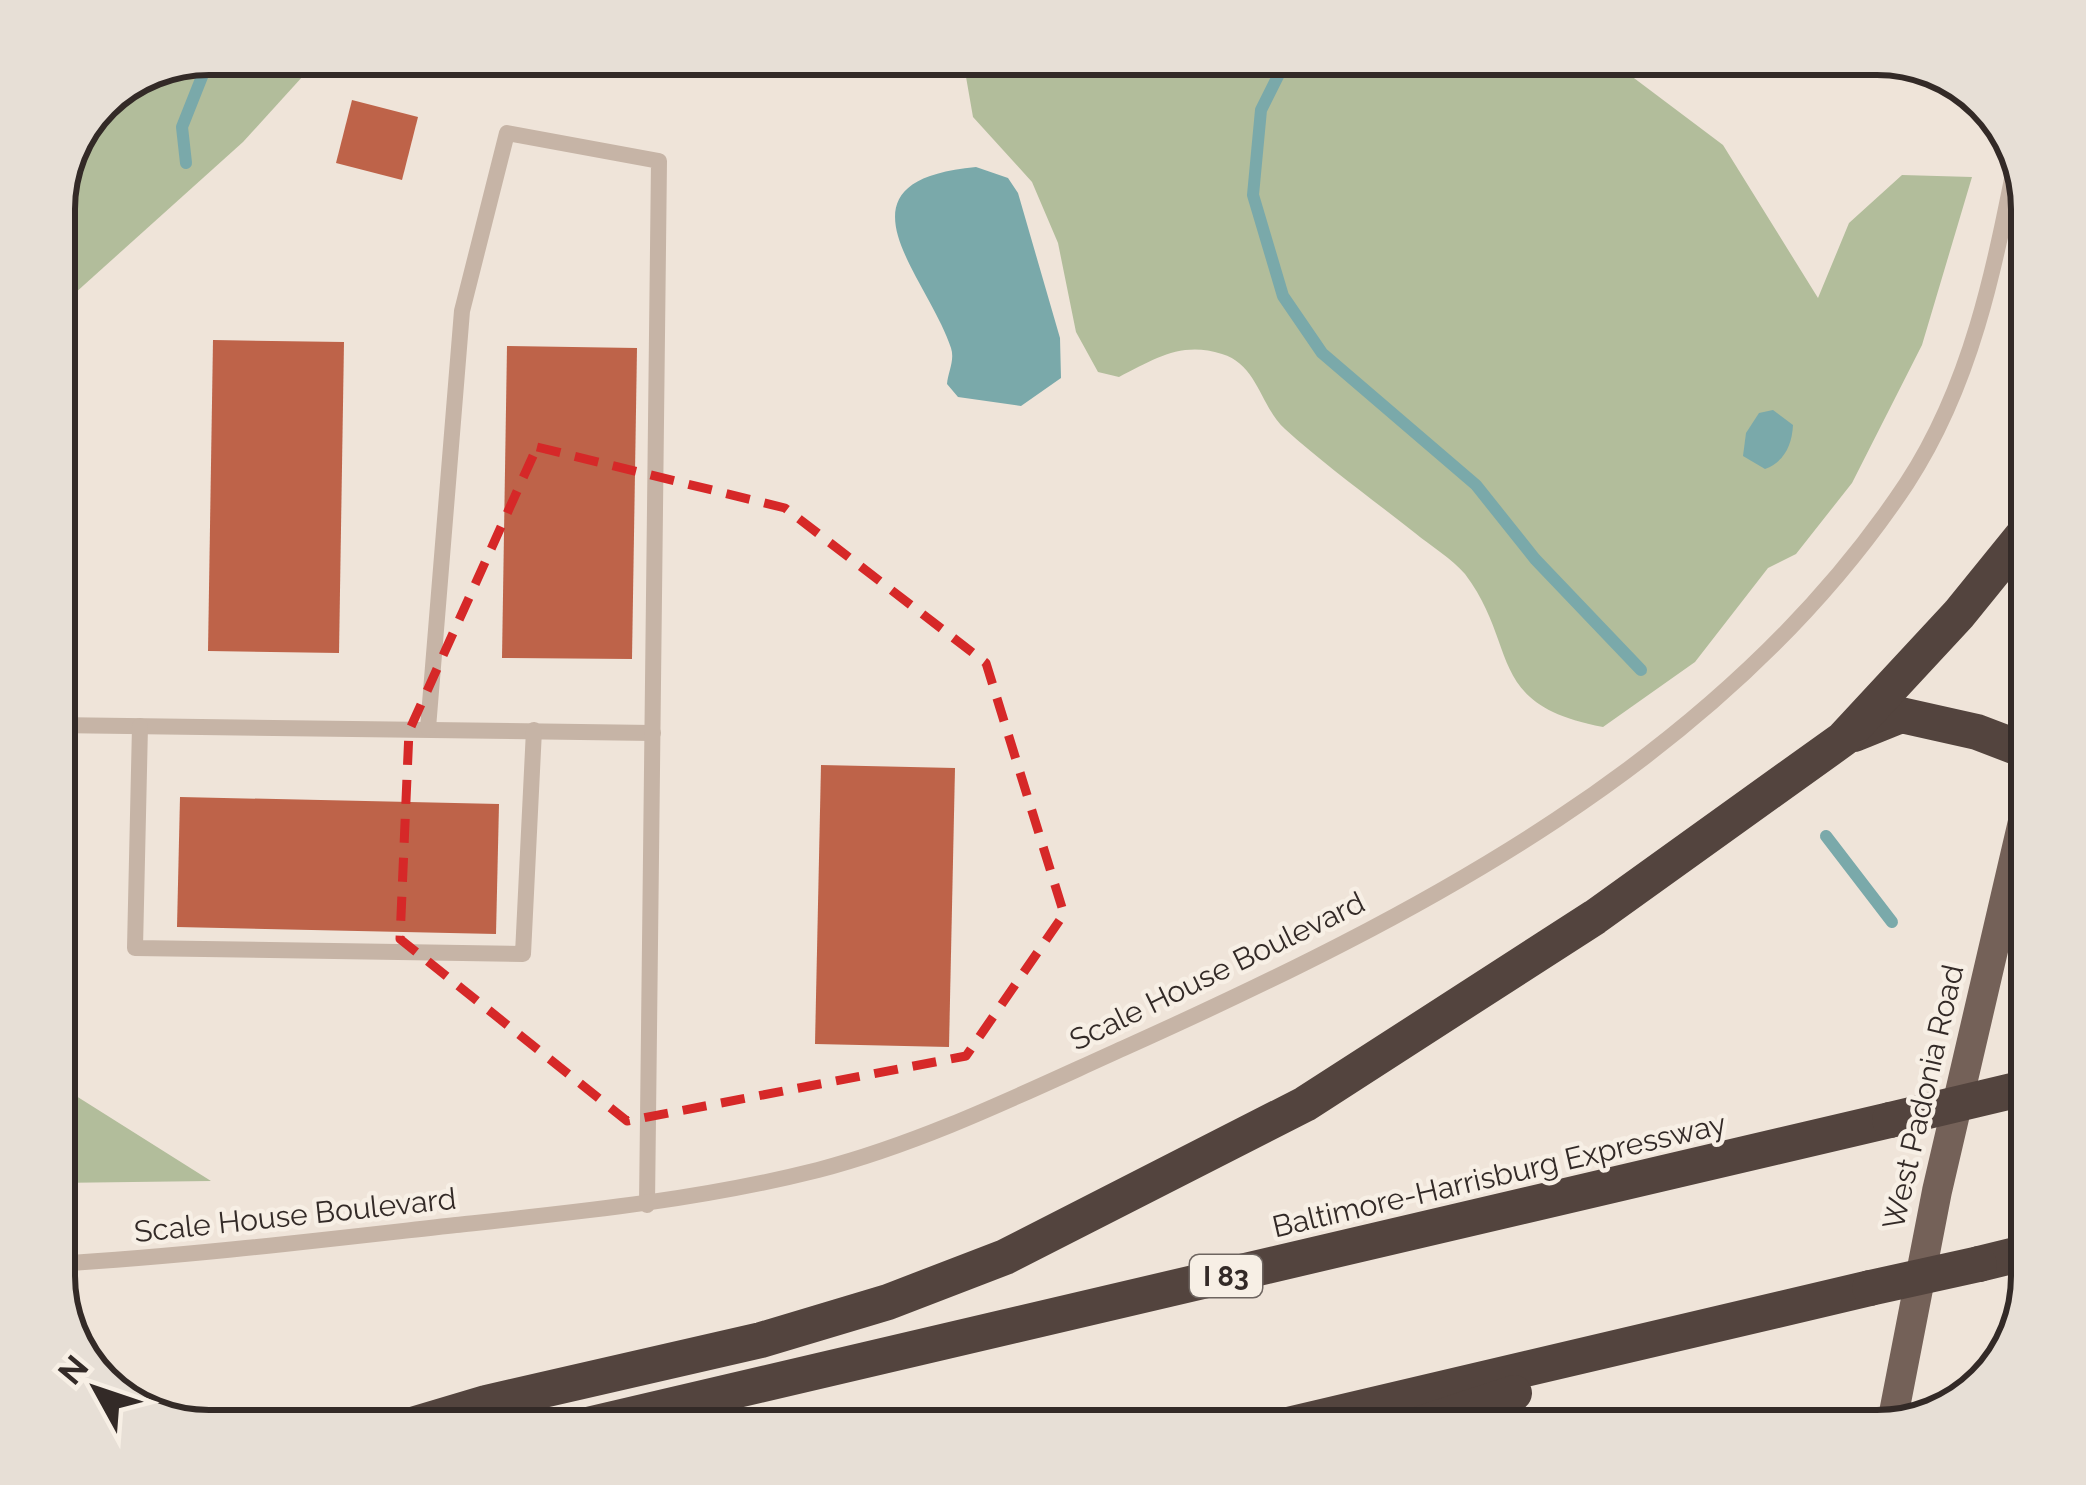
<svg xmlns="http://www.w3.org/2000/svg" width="2086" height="1485" viewBox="0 0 2086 1485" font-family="Raleway,sans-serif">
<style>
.green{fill:#b2bd9b}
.water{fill:#7aa9aa}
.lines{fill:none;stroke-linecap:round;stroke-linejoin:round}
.stream{stroke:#7aa9aa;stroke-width:12}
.building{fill:#be6349}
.lane{stroke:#c6b4a6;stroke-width:16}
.primary{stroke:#746158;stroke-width:30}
.highway{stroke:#53443e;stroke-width:36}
.highway-bridge{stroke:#53443e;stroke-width:36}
.marked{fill:none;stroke:#d62828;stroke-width:9;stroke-dasharray:24 15;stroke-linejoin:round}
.labels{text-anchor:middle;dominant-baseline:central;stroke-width:9;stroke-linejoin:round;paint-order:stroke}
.shield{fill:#f7efe5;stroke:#6e6560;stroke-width:3}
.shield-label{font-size:27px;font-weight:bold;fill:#332a27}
.street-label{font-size:30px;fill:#332a27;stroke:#f7efe5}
.rim{fill:none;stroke:#332a27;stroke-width:6}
</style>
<rect width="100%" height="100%" fill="#efe4d9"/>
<g class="green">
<path d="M209 54H323L243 142 54 312V198L106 93Z"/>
<path d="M962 54H1602L1723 145 1818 298 1849 223 1902 175 1972 177 1922 345 1852 483 1796 554 1768 568 1695 662 1603 727C1484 705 1520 647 1465 574 1452 559 1431 546 1415 533 1372 499 1326 466 1285 429 1260 406 1258 365 1222 354 1181 341 1155 359 1119 377L1098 372 1076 332 1058 243 1032 182 973 117Z"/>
<path d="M54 806 70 828 54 1016Z"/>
<path d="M54 1058 65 1089 211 1181 54 1183Z"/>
</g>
<g class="water">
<path d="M976 167 1008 178 1018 193 1060 338 1061 378 1021 406 958 397 947 384C948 372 955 360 951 348 927 275 825 181 976 167Z"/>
<path d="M1773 410 1793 425C1792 445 1784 462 1765 469L1743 456 1746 433 1759 413Z"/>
</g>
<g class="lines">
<g class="stream">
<path d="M1282 54 1283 66 1261 110 1253 195 1283 296 1322 353 1476 485 1535 559 1641 670"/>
<path d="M186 163 182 127 211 54"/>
<path d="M1826 836 1892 922"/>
</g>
</g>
<g class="building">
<path d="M352 100 418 117 402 180 336 163Z"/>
<path d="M213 340 344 342 339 653 208 651Z"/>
<path d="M507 346 637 348 632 659 502 658Z"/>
<path d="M821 765 955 768 949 1047 815 1044Z"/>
<path d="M180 797 499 804 496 934 177 927Z"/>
</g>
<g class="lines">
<g class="lane">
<path d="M1748 54 1764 66"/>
<path d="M54 725 653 733"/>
<path d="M140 726 135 948 523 954 534 730"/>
<path d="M428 728 462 311 507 133 659 161 647 1205"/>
<path d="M54 1264C189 1256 322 1240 456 1225 578 1212 699 1200 818 1170 925 1142 1024 1093 1124 1048 1417 916 1724 759 1907 483 1973 382 1995 265 2018 149"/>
</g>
<path class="primary" d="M1891 1428 1937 1191 2032 783"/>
<g class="highway">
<path d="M1854 734 1901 715 1977 732 2032 753"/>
<path d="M1979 1264 2032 1251"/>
<path d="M392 1431 486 1403 761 1340 888 1302 1005 1257 1305 1104 1595 917 1843 739 1959 614 2032 524"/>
<path d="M562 1431 1890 1120"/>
<path d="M1262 1431 1870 1288"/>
<path d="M1398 1431 1514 1393"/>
</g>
<g class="highway-bridge">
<path d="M1890 1120 2012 1091"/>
<path d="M1870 1288 1979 1264"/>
</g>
</g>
<path class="marked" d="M537 447 785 508 986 663 1064 914 966 1056 627 1121 400 939 409 731Z"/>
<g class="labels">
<rect class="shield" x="1190" y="1255" width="72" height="42" rx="9"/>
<g class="shield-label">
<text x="1226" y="1276">I 83</text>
</g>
<g class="street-label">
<text transform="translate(1217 971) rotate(-26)">Scale House Boulevard</text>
<text transform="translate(1923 1097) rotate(-77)">West Padonia Road</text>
<text transform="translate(1499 1175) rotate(-13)">Baltimore-Harrisburg Expressway</text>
<text transform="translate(295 1215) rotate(-6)">Scale House Boulevard</text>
</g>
</g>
<path d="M0 0H2086V1485H0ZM209 75H1877A134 134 0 0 1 2011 209V1276A134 134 0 0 1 1877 1410H209A134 134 0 0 1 75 1276V209A134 134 0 0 1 209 75Z" fill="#e7dfd6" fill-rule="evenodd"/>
<path class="rim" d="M209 75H1877A134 134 0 0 1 2011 209V1276A134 134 0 0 1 1877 1410H209A134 134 0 0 1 75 1276V209A134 134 0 0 1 209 75Z"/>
<g transform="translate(96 1389) rotate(310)" stroke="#f7efe5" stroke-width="9" paint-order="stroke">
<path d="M0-9L21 45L0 30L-21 45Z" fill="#332a27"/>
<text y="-18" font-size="33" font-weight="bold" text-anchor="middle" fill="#332a27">N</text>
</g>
</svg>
